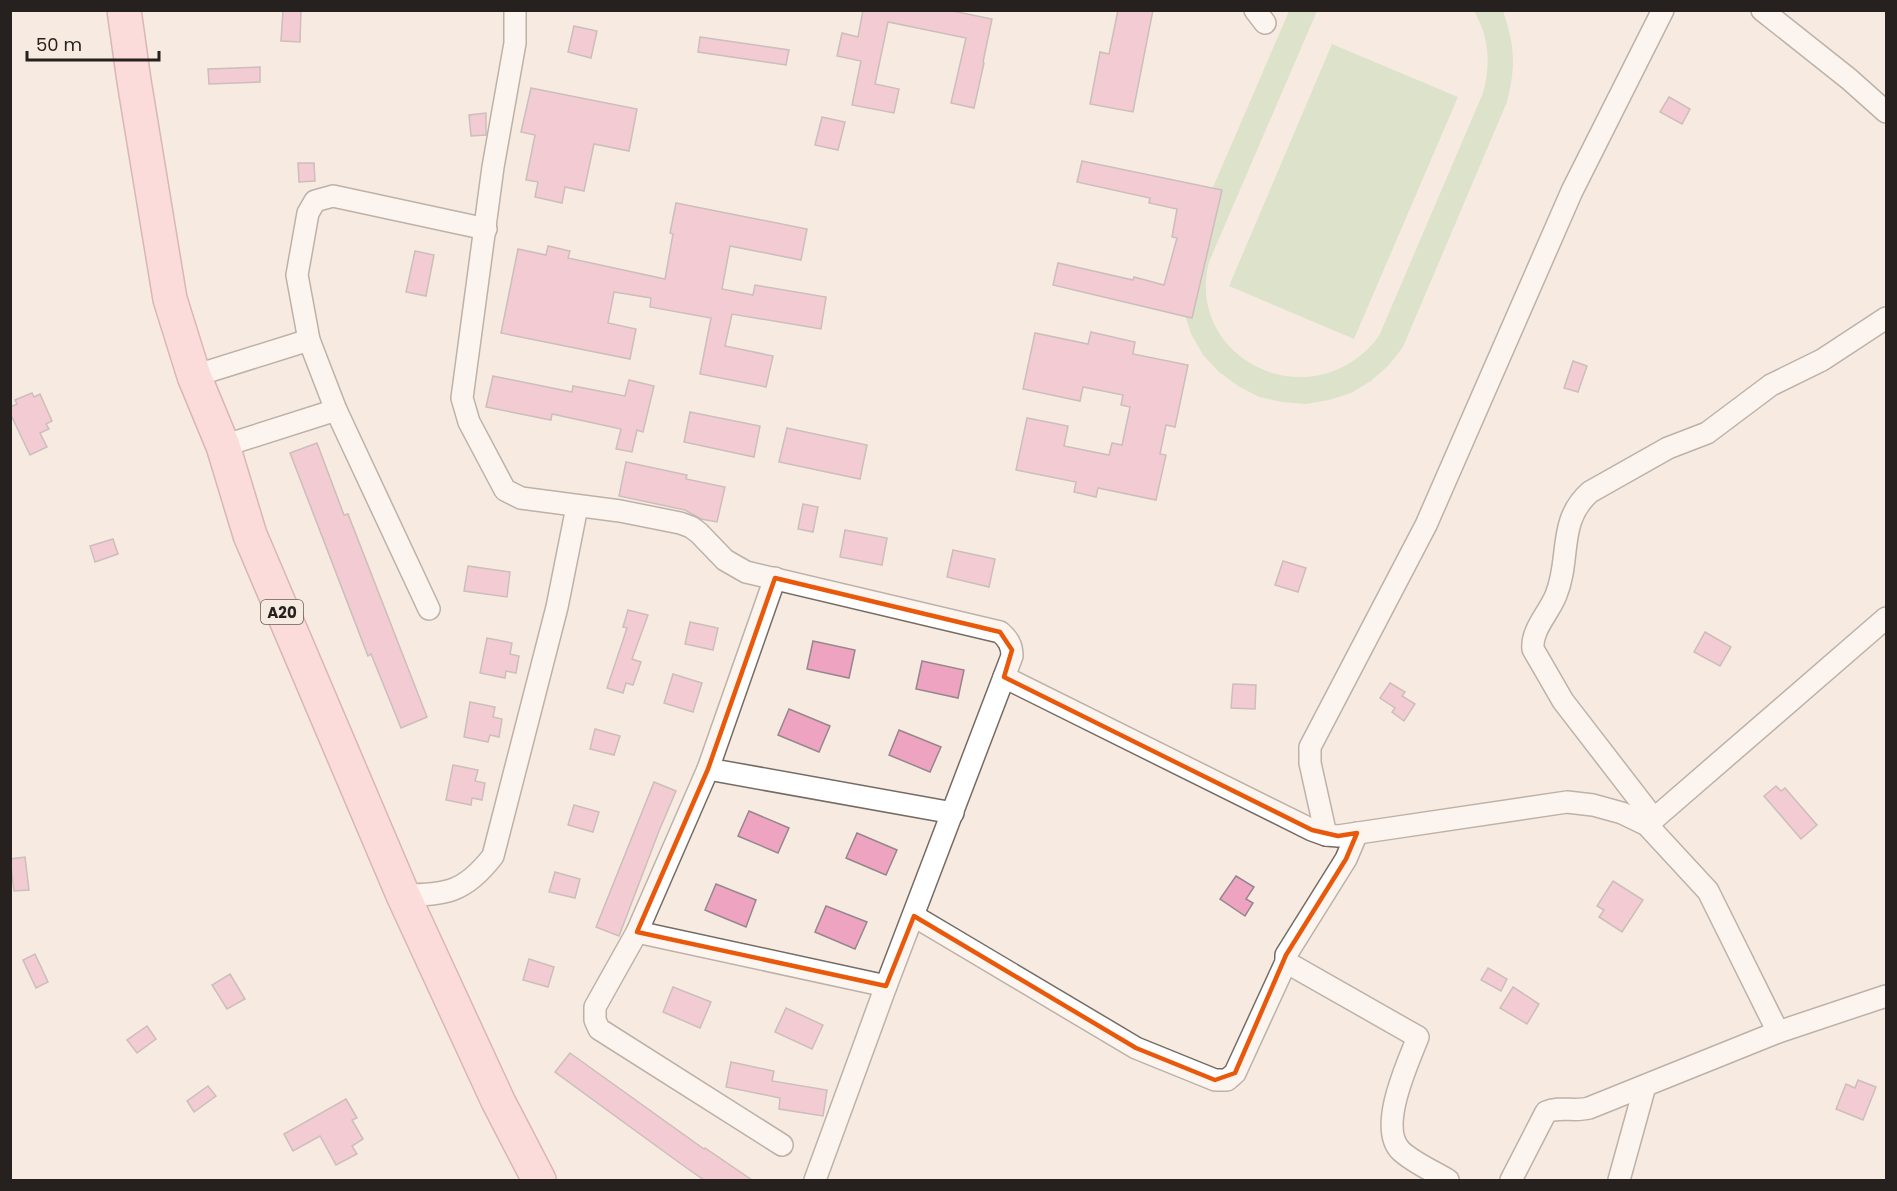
<svg xmlns="http://www.w3.org/2000/svg" width="1897" height="1191" viewBox="0 0 1897 1191" font-family="Poppins,sans-serif">
<style>
.green{fill:#bcd8af}
.building{fill:#eea4c1;stroke:#95878c;stroke-width:1.5}
.lines{fill:none;stroke-linecap:round;stroke-linejoin:round}
.minor-casing{stroke:#766b63;stroke-width:24}
.primary-casing{stroke:#b2777e;stroke-width:36}
.minor{stroke:#fff;stroke-width:21}
.primary{stroke:#fec9d1;stroke-width:33}
.marked{fill:none;stroke:#e8590c;stroke-width:4.5;stroke-linejoin:round}
.labels{text-anchor:middle;dominant-baseline:central;stroke-width:6;stroke-linejoin:round;paint-order:stroke}
.shield{fill:#f7ebe1;stroke:#655e58;stroke-width:1.5}
.shield-label{font-size:15px;font-weight:bold;fill:#26211e}
</style>
<rect width="100%" height="100%" fill="#f7ebe1"/>
<g class="green">
<path d="M1289 11H1317L1209 262C1184 361 1314 422 1379 336L1483 93C1491 63 1489 37 1474 11H1503C1515 45 1516 67 1507 102L1403 347 1389 365 1371 381 1351 393 1329 400 1306 404 1282 402 1259 397 1238 386 1219 372 1203 355 1191 334 1184 312 1185 252Z"/>
<path d="M1332 44 1458 97 1354 339 1229 286Z"/>
</g>
<g class="building">
<path d="M283 10H301L300 42 281 41Z"/>
<path d="M863 10H948L992 19 983 62 984 63 974 108 951 103 966 38 888 22 875 84 899 89 894 113 852 105 861 61 837 56 842 33 858 37Z"/>
<path d="M1118 10H1153L1133 112 1090 104 1100 52 1109 54Z"/>
<path d="M574 26 597 31 591 58 568 52Z"/>
<path d="M700 37 789 50 786 65 698 52Z"/>
<path d="M260 67V82L209 84 208 69Z"/>
<path d="M531 88 637 109 629 151 594 144 584 191 565 187 562 203 535 197 538 182 526 180 535 135 521 132Z"/>
<path d="M1669 97 1690 109 1682 124 1660 112Z"/>
<path d="M486 113V135L471 136 469 115Z"/>
<path d="M822 117 845 122 838 150 815 145Z"/>
<path d="M1082 161 1222 190 1192 318 1053 285 1058 263 1133 280 1134 277 1164 285 1177 238 1172 237 1177 209 1149 203 1150 198 1077 182Z"/>
<path d="M298 163H314L315 181 299 182Z"/>
<path d="M676 203 807 229 801 260 730 246 722 289 753 295 755 285 826 297 821 329 732 314 725 346 773 356 766 387 700 374 711 318 650 307 651 298 614 292 608 323 636 329 630 359 501 333 518 249 546 255 548 246 570 251 568 258 665 279 673 234 670 233Z"/>
<path d="M415 251 434 255 426 296 406 292Z"/>
<path d="M1091 332 1135 342 1133 354 1188 365 1175 427 1166 425 1160 454 1166 455 1156 500 1098 488 1096 497 1074 492 1076 482 1016 470 1027 418 1068 426 1064 446 1109 455 1112 443 1122 445 1130 407 1121 405 1123 395 1083 387 1080 401 1023 389 1035 333 1088 344Z"/>
<path d="M1573 361 1587 366 1578 392 1564 388Z"/>
<path d="M493 376 572 392 573 386 625 396 629 380 654 386 643 432 637 430 632 452 616 449 621 429 552 414 551 420 486 407Z"/>
<path d="M32 393 34 397 40 394 52 421 46 424 49 429 40 433 47 447 30 455 10 413V407L17 404 15 400Z"/>
<path d="M690 412 760 426 754 457 684 442Z"/>
<path d="M787 428 867 445 860 479 779 462Z"/>
<path d="M317 443 344 515 348 514 427 717 401 728 371 654 368 656 290 453Z"/>
<path d="M626 462 687 475 686 479 725 487 717 522 701 519 685 510 619 496Z"/>
<path d="M803 504 818 507 813 532 798 529Z"/>
<path d="M845 530 887 538 882 565 840 557Z"/>
<path d="M113 539 118 554 95 562 90 546Z"/>
<path d="M953 550 995 559 989 587 947 577Z"/>
<path d="M1283 561 1306 568 1298 592 1275 585Z"/>
<path d="M468 566 510 572 507 597 464 591Z"/>
<path d="M628 610 648 615 632 659 641 662 633 685 626 683 623 693 607 688 627 628 623 627Z"/>
<path d="M690 622 718 628 713 650 685 644Z"/>
<path d="M1705 632 1731 647 1720 666 1694 652Z"/>
<path d="M487 638 512 643 510 654 519 656 516 673 506 671 505 678 480 673Z"/>
<path d="M813 641 855 650 849 678 807 669Z"/>
<path d="M922 661 964 670 958 698 916 689Z"/>
<path d="M673 674 702 683 693 712 664 703Z"/>
<path d="M1390 683 1405 692 1402 696 1415 704 1404 721 1392 712 1395 708 1380 698Z"/>
<path d="M1233 684 1256 685 1255 709 1231 708Z"/>
<path d="M470 702 495 707 493 717 502 719 499 737 490 735 488 742 464 737Z"/>
<path d="M789 709 830 726 819 752 778 735Z"/>
<path d="M595 729 620 736 614 755 590 749Z"/>
<path d="M899 730 941 747 930 772 889 755Z"/>
<path d="M453 765 478 770 475 781 485 783 482 800 472 798 471 805 446 800Z"/>
<path d="M654 782 676 791 659 831 619 936 596 927Z"/>
<path d="M1776 786 1781 791 1785 788 1817 825 1801 839 1764 796Z"/>
<path d="M574 805 599 812 593 832 568 825Z"/>
<path d="M749 811 789 828 778 853 738 836Z"/>
<path d="M857 833 897 850 886 875 846 858Z"/>
<path d="M25 857 29 890 14 891 10 859Z"/>
<path d="M555 872 580 879 575 898 549 892Z"/>
<path d="M1236 876 1254 887 1246 899 1253 903 1245 916 1220 899Z"/>
<path d="M1613 881 1643 900 1622 932 1599 917 1604 910 1597 906Z"/>
<path d="M716 884 756 900 746 927 705 910Z"/>
<path d="M826 906 867 922 855 949 815 932Z"/>
<path d="M35 954 48 982 36 988 23 960Z"/>
<path d="M529 959 554 967 548 987 523 980Z"/>
<path d="M1488 968 1507 979 1501 991 1481 980Z"/>
<path d="M230 974 245 999 227 1009 212 985Z"/>
<path d="M673 987 711 1002 700 1028 663 1012Z"/>
<path d="M1513 987 1539 1004 1527 1024 1500 1008Z"/>
<path d="M786 1008 823 1025 812 1049 775 1032Z"/>
<path d="M147 1026 156 1039 137 1053 127 1040Z"/>
<path d="M570 1053 704 1149 705 1148 752 1180H704L681 1164 555 1072Z"/>
<path d="M731 1062 774 1071 772 1081 827 1090 823 1116 779 1109 780 1098 726 1087Z"/>
<path d="M1858 1080 1876 1087 1863 1120 1836 1109 1846 1084 1855 1088Z"/>
<path d="M208 1086 216 1096 194 1112 187 1101Z"/>
<path d="M346 1099 357 1118 352 1120 363 1139 352 1146 357 1154 336 1165 320 1136 293 1151 284 1134Z"/>
</g>
<g class="lines">
<defs>
<g id="minor">
<path d="M515 10V43L493 167 462 398 469 422 505 490 521 498 620 511 680 523 691 527 699 533 725 560 746 572 1000 632C1008 639 1012 645 1012 656L886 986 815 1180"/>
<path d="M1255 10 1265 23"/>
<path d="M1762 10 1849 79 1886 112"/>
<path d="M194 376 309 340"/>
<path d="M223 446 336 410"/>
<path d="M775 578 708 769 637 932 595 1007V1020L599 1029 782 1145"/>
<path d="M429 609 336 410 309 340 297 275 308 213 315 201 333 196 486 229"/>
<path d="M1004 677 1312 830 1326 835 1338 836 1567 802 1593 805 1622 813 1647 825 1708 891 1778 1032"/>
<path d="M708 769 953 813"/>
<path d="M1654 819 1563 701 1533 649C1531 630 1549 613 1556 595 1571 559 1557 521 1590 492L1668 448 1707 433 1771 385 1822 360 1886 318"/>
<path d="M1647 825 1886 618"/>
<path d="M1357 833 1346 859 1286 955V962L1418 1037C1408 1063 1377 1128 1401 1151 1414 1163 1433 1171 1448 1180"/>
<path d="M1326 835 1310 763V747L1426 525 1572 191 1663 10"/>
<path d="M403 895C447 895 465 892 493 856L557 607 577 507"/>
<path d="M914 916 1136 1048 1215 1080H1227L1235 1073 1286 962"/>
<path d="M637 932 886 986"/>
<path d="M1511 1180 1546 1112C1560 1106 1574 1112 1589 1108L1778 1032 1886 996"/>
<path d="M1619 1180 1645 1086"/>
</g>
<path id="primary" d="M124 10 134 81 170 299 194 376 223 446 250 535 403 895 498 1101 539 1180"/>
</defs>
<use href="#minor" class="minor-casing"/>
<use href="#primary" class="primary-casing"/>
<use href="#minor" class="minor"/>
<use href="#primary" class="primary"/>
</g>
<path d="M0 0H1897V1191H0ZM775 578 1000 632 1012 650 1004 677 1312 830 1338 836 1357 833 1346 859 1286 955 1235 1073 1215 1080 1136 1048 914 916 886 986 637 932 708 769Z" fill="#f7ebe1" fill-opacity=".55" fill-rule="evenodd"/>
<path class="marked" d="M775 578 1000 632 1012 650 1004 677 1312 830 1338 836 1357 833 1346 859 1286 955 1235 1073 1215 1080 1136 1048 914 916 886 986 637 932 708 769Z"/>
<g class="labels">
<rect class="shield" x="261" y="600" width="42" height="24" rx="4.5"/>
<g class="shield-label">
<text x="282" y="612">A20</text>
</g>
</g>
<rect width="1897" height="1191" fill="none" stroke="#26211e" stroke-width="24"/>
<path d="M27 51v9h132v-9" fill="none" stroke="#26211e" stroke-width="3"/>
<text x="36" y="51" font-size="18" fill="#26211e" stroke="#f7ebe1" stroke-width="4.5" paint-order="stroke">50 m</text>
</svg>
